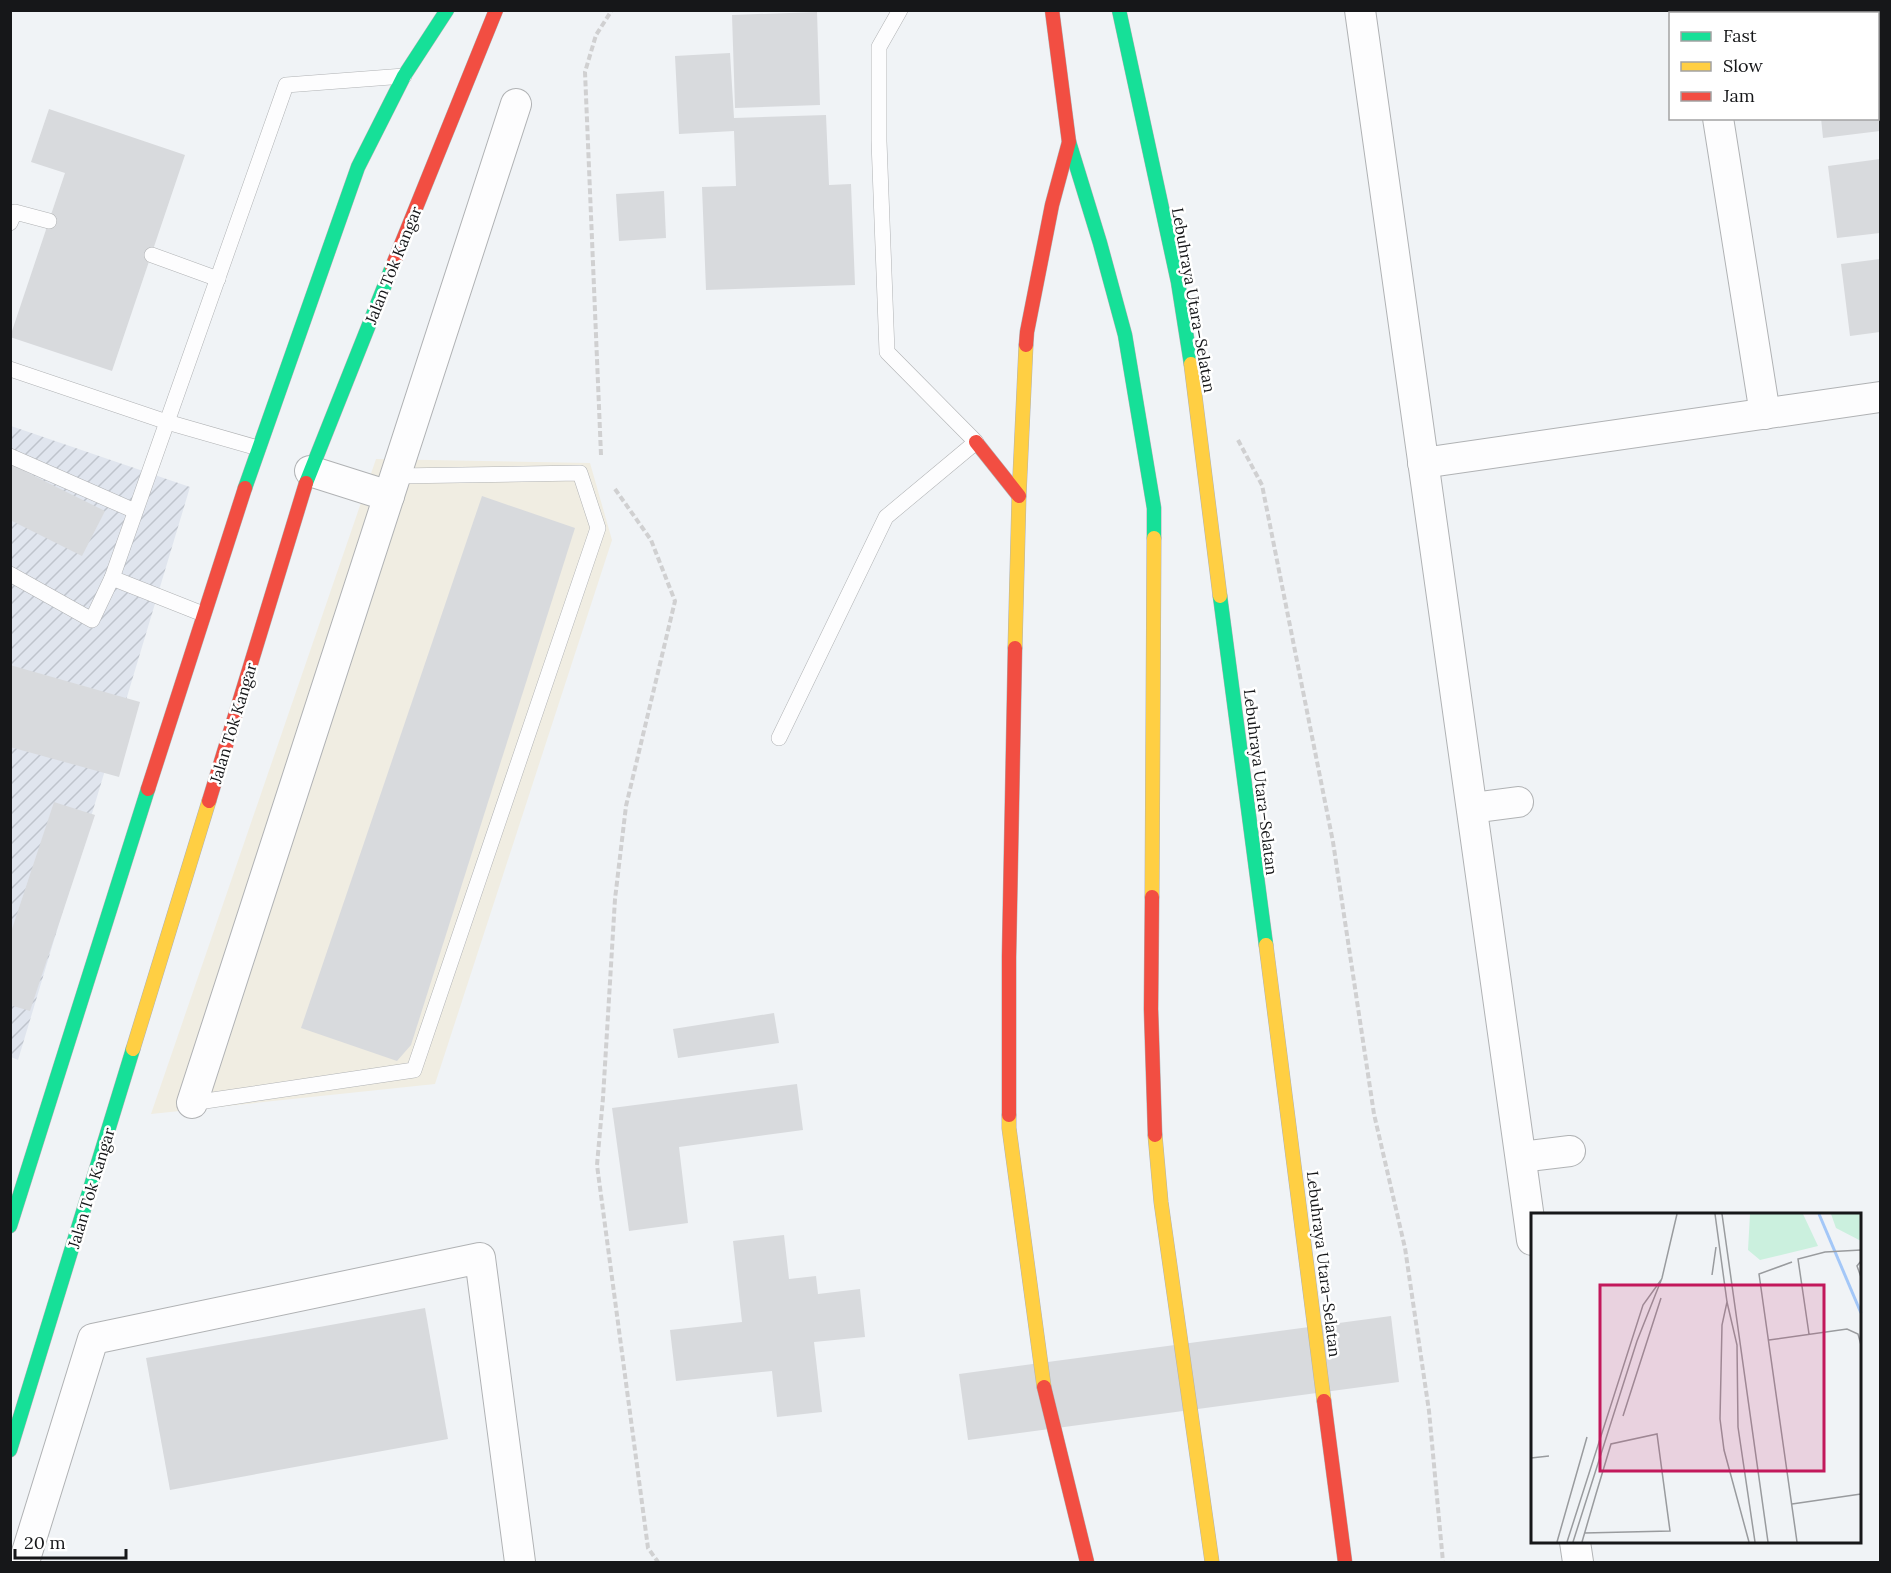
<svg xmlns="http://www.w3.org/2000/svg" width="1891" height="1573" viewBox="0 0 1891 1573" font-family="Lora,serif">
<style>
.commercial{fill:#f0ede2}
.industrial{fill:url(#industrial-furrows)}
.building{fill:#d8dadd}
.lines{fill:none;stroke-linecap:round;stroke-linejoin:round}
.lane-casing{stroke:#b0b2b4;stroke-width:16}
.street-casing{stroke:#b0b2b4;stroke-width:32}
.fast-casing{stroke:#b0b2b4;stroke-width:15}
.slow-casing{stroke:#b0b2b4;stroke-width:15}
.jam-casing{stroke:#b0b2b4;stroke-width:15}
.path{stroke:#d0d0d1;stroke-width:4;stroke-dasharray:6 3;stroke-linecap:butt}
.lane{stroke:#fdfdfe;stroke-width:15}
.street{stroke:#fdfdfe;stroke-width:30}
.fast{stroke:#16e098;stroke-width:14}
.slow{stroke:#ffcf43;stroke-width:14}
.jam{stroke:#f24e42;stroke-width:14}
.labels{text-anchor:middle;dominant-baseline:central;stroke-width:5;stroke-linejoin:round;paint-order:stroke}
.street-label{font-size:16px;fill:#161719;stroke:#fff}
.inset-river{fill:none;stroke:#a3c7f8;stroke-width:3}
.inset-road{fill:none;stroke:#999b9e;stroke-width:1.5}
.view{fill:#c2185b;fill-opacity:0.15;stroke:#c2185b;stroke-width:3}
.inset-edge{fill:none;stroke:#161719;stroke-width:3}
</style>
<defs>
<pattern id="industrial-furrows" width="10" height="10" patternUnits="userSpaceOnUse" patternTransform="scale(1.5)"><rect width="10" height="10" fill="#e0e5ee"/><path d="M-1 1l2-2M0 10L10 0M9 11l2-2" fill="none" stroke="#bfc4cc"/></pattern>
</defs>
<rect width="100%" height="100%" fill="#f0f3f6"/>
<path class="commercial" d="M376 459 590 463 612 540 435 1084 151 1114Z"/>
<path class="industrial" d="M11 426 190 487 18 1060 11 1057Z"/>
<g class="building">
<path d="M817 12 820 105 735 108 732 15Z"/>
<path d="M730 53 734 118 826 115 829 185 851 184 855 285 706 290 702 187 736 186 734 131 679 134 675 56Z"/>
<path d="M1878 58H1880V131L1823 138 1821 118H1878Z"/>
<path d="M49 109 185 155 112 371 10 337 65 173 31 162Z"/>
<path d="M1880 159V233L1837 238 1828 166Z"/>
<path d="M664 191 666 238 619 241 616 194Z"/>
<path d="M1880 259V332L1850 336 1841 264Z"/>
<path d="M10 464 105 511 82 556 10 520Z"/>
<path d="M482 496 575 528 411 1045 397 1061 301 1028Z"/>
<path d="M10 665 140 702 119 777 10 747Z"/>
<path d="M54 802 95 815 30 1011 10 1005V935Z"/>
<path d="M774 1013 779 1043 678 1058 673 1029Z"/>
<path d="M797 1084 803 1130 679 1147 688 1223 629 1231 612 1108Z"/>
<path d="M784 1235 789 1279 816 1276 818 1294 860 1289 865 1337 814 1342 822 1412 777 1417 772 1371 676 1381 670 1330 742 1322 733 1241Z"/>
<path d="M425 1308 448 1439 170 1490 146 1358Z"/>
<path d="M1391 1316 1399 1382 968 1440 959 1374Z"/>
</g>
<g class="lines">
<defs>
<g id="lane">
<path d="M10 223 15 212 49 221"/>
<path d="M152 255 218 279"/>
<path d="M10 369 167 422 112 578"/>
<path d="M258 448 167 422 286 85 404 76"/>
<path d="M10 456 135 511"/>
<path d="M10 574 92 620 112 578 203 614"/>
<path d="M779 738 886 517 976 442 887 352 879 141V47L900 10"/>
<path d="M192 1103 414 1070 598 528 580 473 396 476"/>
</g>
<g id="street">
<path d="M1360 10 1532 1240"/>
<path d="M1700 10 1701 14"/>
<path d="M1718 118 1765 414"/>
<path d="M1423 463 1880 397"/>
<path d="M310 471 389 496"/>
<path d="M1472 808 1518 802"/>
<path d="M192 1103 516 104"/>
<path d="M1521 1157 1570 1151"/>
<path d="M1575 1542 1578 1562"/>
<path d="M24 1562 93 1339 480 1258 520 1562"/>
</g>
<g id="fast">
<path d="M1119 10 1178 282 1191 364"/>
<path d="M1069 142 1100 243 1125 335 1154 508V538"/>
<path d="M306 483 392 267"/>
<path d="M245 488 358 167 404 76 447 10"/>
<path d="M1220 596 1266 945"/>
<path d="M10 1226 148 789"/>
<path d="M10 1450 133 1049"/>
</g>
<g id="slow">
<path d="M1191 364 1220 596"/>
<path d="M1015 648 1019 496 1026 345"/>
<path d="M1152 897 1154 538"/>
<path d="M1266 945 1324 1401"/>
<path d="M133 1049 209 801"/>
<path d="M1009 1115V1128L1044 1387"/>
<path d="M1155 1135 1161 1202 1212 1562"/>
</g>
<g id="jam">
<path d="M392 267 496 10"/>
<path d="M1026 345 1027 332 1052 205 1069 142 1052 10"/>
<path d="M976 442 1019 496"/>
<path d="M148 789 245 488"/>
<path d="M209 801 306 483"/>
<path d="M1152 897 1151 1009 1155 1135"/>
<path d="M1009 1115V957L1015 648"/>
<path d="M1044 1387 1087 1562"/>
<path d="M1324 1401 1345 1562"/>
</g>
</defs>
<use href="#lane" class="lane-casing"/>
<use href="#street" class="street-casing"/>
<use href="#fast" class="fast-casing"/>
<use href="#slow" class="slow-casing"/>
<use href="#jam" class="jam-casing"/>
<g class="path">
<path d="M1238 440 1262 485 1333 842 1374 1114 1405 1248 1429 1411 1443 1562"/>
<path d="M601 455 585 72 596 35 612 10"/>
<path d="M615 489 651 540 675 601 626 806 615 899 603 1098 597 1165 648 1548 658 1562"/>
</g>
<use href="#lane" class="lane"/>
<use href="#street" class="street"/>
<use href="#fast" class="fast"/>
<use href="#slow" class="slow"/>
<use href="#jam" class="jam"/>
</g>
<g class="labels">
<g class="street-label">
<text transform="translate(393 265) rotate(-68)">Jalan Tok Kangar</text>
<text transform="translate(1194 300) rotate(80)">Lebuhraya Utara–Selatan</text>
<text transform="translate(233 723) rotate(-73)">Jalan Tok Kangar</text>
<text transform="translate(1261 782) rotate(83)">Lebuhraya Utara–Selatan</text>
<text transform="translate(91 1188) rotate(-73)">Jalan Tok Kangar</text>
<text transform="translate(1324 1264) rotate(83)">Lebuhraya Utara–Selatan</text>
</g>
</g>
<g transform="translate(1531 1213)">
<rect width="330" height="330" fill="#f0f3f6"/>
<path d="M219 1H272L287 33 229 47 217 37ZM300 1H330V28L305 15Z" fill="#cbf0de"/>
<path class="inset-river" d="M288 1 330 100"/>
<path class="inset-road" d="M184 1 196 89 191 112 189 206 193 237 218 329M191 1 237 329M330 48 326 53 330 64M261 49 228 61 266 329M181 62 185 34M196 89 206 132 207 214 224 329M278 121 267 46 294 39 330 37M238 127 316 116 327 121 330 132M92 203 130 85M0 245 18 243M261 291 330 281M26 329 56 224M36 329 112 92 130 67M42 329 106 128 131 65 146 1M51 329 65 281 80 231 126 221 139 318 53 320"/>
<path class="view" d="M69 72H293V258H69Z"/>
<rect width="330" height="330" class="inset-edge"/>
</g>
<rect width="1891" height="1573" fill="none" stroke="#161719" stroke-width="24"/>
<rect x="1669" y="12" width="210" height="108" fill="#ffffff" stroke="#a2a2a3" stroke-width="1.5"/>
<rect x="1681" y="32" width="30" height="9" fill="#16e098" stroke="#a2a2a3" stroke-width="1.5"/>
<text x="1723" y="42" font-size="18" fill="#161719">Fast</text>
<rect x="1681" y="62" width="30" height="9" fill="#ffcf43" stroke="#a2a2a3" stroke-width="1.5"/>
<text x="1723" y="72" font-size="18" fill="#161719">Slow</text>
<rect x="1681" y="92" width="30" height="9" fill="#f24e42" stroke="#a2a2a3" stroke-width="1.5"/>
<text x="1723" y="102" font-size="18" fill="#161719">Jam</text>
<path d="M15 1549v9h111v-9" fill="none" stroke="#161719" stroke-width="3"/>
<text x="24" y="1549" font-size="18" fill="#161719" stroke="#ffffff" stroke-width="4.5" paint-order="stroke">20 m</text>
</svg>
